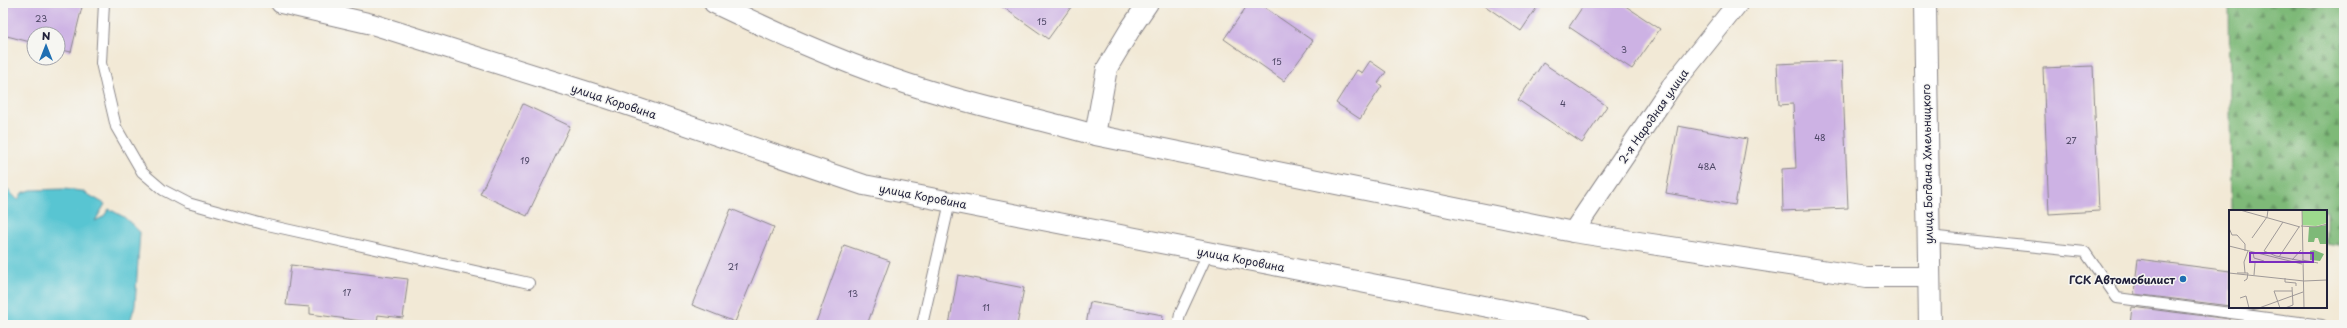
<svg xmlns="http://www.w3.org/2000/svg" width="2347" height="328" viewBox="0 0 2347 328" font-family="'Playpen Sans',sans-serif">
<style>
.forest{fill:url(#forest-firs);stroke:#506e5a}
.water{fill:#59c5d2;stroke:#3e7486}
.building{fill:#cdb2e4}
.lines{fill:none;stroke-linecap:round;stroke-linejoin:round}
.service-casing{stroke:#8a8688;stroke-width:12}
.minor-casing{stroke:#8a8688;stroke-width:22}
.tertiary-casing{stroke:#8a8688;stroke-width:24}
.service{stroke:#fff;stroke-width:10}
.minor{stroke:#fff;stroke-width:20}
.tertiary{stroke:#fff;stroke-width:22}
.poi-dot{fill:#1f6fb2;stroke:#f6f6f2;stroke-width:1.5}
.labels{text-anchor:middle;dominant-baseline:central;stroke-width:3;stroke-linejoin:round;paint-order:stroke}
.number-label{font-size:9px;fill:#4d4665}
.street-label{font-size:11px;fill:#22223b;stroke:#f6f6f2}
.poi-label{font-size:11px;font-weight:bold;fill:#22223b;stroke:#f6f6f2;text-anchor:end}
.inset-road{fill:none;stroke:#9f9998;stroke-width:1}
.view{fill:#7b2cbf;fill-opacity:0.15;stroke:#7b2cbf;stroke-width:2}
.inset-edge{fill:none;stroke:#22223b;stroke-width:2}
</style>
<defs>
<pattern id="forest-firs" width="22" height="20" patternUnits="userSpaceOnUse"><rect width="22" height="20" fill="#7eb978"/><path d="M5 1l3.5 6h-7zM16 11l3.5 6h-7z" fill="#679664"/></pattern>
</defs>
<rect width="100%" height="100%" fill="#f6f6f2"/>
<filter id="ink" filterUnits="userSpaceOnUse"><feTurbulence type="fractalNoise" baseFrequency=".025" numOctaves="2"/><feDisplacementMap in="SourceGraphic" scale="8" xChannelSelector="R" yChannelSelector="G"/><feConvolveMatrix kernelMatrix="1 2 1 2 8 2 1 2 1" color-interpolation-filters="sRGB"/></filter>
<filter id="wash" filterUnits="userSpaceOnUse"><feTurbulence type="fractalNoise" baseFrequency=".012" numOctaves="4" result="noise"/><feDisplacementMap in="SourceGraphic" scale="16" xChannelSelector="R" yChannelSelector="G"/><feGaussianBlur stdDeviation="0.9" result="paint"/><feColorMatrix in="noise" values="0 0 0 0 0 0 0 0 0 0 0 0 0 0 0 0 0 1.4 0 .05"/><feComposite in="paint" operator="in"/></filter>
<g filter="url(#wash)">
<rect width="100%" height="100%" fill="#f2e9d6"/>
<path class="forest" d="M2229 3H2344V247L2326 244V211H2231Z"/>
<path class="water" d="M3 189 9 191 18 200 22 193 31 190 64 189 82 191 105 204 95 221 103 217 109 209 124 217 140 232 135 305 129 325H3Z"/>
<g id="blocks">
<g class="building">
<path d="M3 3H83L71 52 58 49V34H34V43L3 35Z"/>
<path d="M997 3H1074L1048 39Z"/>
<path d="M1249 3H1258L1313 41 1284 81 1224 39Z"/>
<path d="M1481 3H1540L1521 31Z"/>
<path d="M1585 3H1621L1660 29 1632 69 1569 27Z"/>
<path d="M1370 61 1386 72 1378 83 1382 86 1360 119 1336 103 1357 70 1362 73Z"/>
<path d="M1842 61 1848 208 1783 211 1782 169 1796 168 1793 104 1779 105 1777 64Z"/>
<path d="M1543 63 1607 106 1582 143 1518 100Z"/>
<path d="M2093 66 2099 211 2049 214 2043 68Z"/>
<path d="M523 104 570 126 527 216 480 194Z"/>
<path d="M1678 126 1747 139 1735 205 1666 193Z"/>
<path d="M731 209 774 227 735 322 692 305Z"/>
<path d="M844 245 890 261 867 325H815Z"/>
<path d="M2138 259 2230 271V306L2134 294Z"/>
<path d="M291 265 408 279 403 318 378 315 377 323 310 314V307L286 305Z"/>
<path d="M958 275 1024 288 1017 325H949Z"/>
<path d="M1090 302 1163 315 1162 325H1086Z"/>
<path d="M2132 307 2230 319V325H2130Z"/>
</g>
</g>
</g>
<g filter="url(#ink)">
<use href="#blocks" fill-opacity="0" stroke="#8a8688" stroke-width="1"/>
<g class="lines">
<defs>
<g id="service">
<path d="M104 3 101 63 116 127 142 172 163 190 188 203 263 224 529 283"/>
<path d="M1928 236 2085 252 2117 298 2322 325"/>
<path d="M922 325 950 202"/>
<path d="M1178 325 1180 314 1208 253"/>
</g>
<g id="minor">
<path d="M281 3 372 24 610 99 864 185 1581 325"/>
<path d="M714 3C773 31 833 59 896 80 961 103 1029 116 1095 135L1573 232 1867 277H1930"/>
<path d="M1095 135 1107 68 1131 28 1148 3"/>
<path d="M1573 232 1671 87 1738 3"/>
</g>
<path id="tertiary" d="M1925 3 1930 325"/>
</defs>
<use href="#service" class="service-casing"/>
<use href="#minor" class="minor-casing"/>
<use href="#tertiary" class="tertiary-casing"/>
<use href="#service" class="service"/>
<use href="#minor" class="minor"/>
<use href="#tertiary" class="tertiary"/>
</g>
</g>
<circle class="poi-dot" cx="2183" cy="279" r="4"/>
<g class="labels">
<g class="number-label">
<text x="41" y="18">23</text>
<text x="1042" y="21">15</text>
<text x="1624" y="49">3</text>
<text x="1277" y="61">15</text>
<text x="1563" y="103">4</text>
<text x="1820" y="137">48</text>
<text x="2071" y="140">27</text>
<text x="525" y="160">19</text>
<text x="1707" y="166">48А</text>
<text x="733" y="266">21</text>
<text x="347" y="292">17</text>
<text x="853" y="293">13</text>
<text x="986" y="307">11</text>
</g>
<g class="street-label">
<text transform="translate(614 101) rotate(18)">улица Коровина</text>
<text transform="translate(1653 116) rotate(-55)">2-я Народная улица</text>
<text transform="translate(1927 164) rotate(-91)">улица Богдана Хмельницкого</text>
<text transform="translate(923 196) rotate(11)">улица Коровина</text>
<text transform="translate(1241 259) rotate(11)">улица Коровина</text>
</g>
<g class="poi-label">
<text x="2175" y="279">ГСК Автомобилист</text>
</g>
</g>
<g transform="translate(2229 210)">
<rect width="98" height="98" fill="#f2e9d6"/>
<path d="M98 15V34H91L89 28H86L85 32H79L80 17ZM85 40 95 44 91 51 81 50V41Z" fill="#7eb978"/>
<path d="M73 0H98V13L87 16 73 15Z" fill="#9dd98d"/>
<path class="inset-road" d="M11 0 71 17M73 0 75 98M54 12 35 41 47 46 73 51M72 16 87 17 98 14M0 18 3 25H8L16 34V41M23 28 38 7 39 0M0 36 73 54M24 42 25 48 35 51M50 47 70 17M63 50 72 40M73 50 89 53M0 63 75 71 98 70M8 63H19L18 69 15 71M16 63 15 52 19 41M25 65 26 53M56 68V72L67 73V76M11 88 17 86 20 98M30 98 74 82M51 98 45 81H63M56 98 64 95 63 77"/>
<path class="view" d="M21 43H84V52H21Z"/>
<rect width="98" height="98" class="inset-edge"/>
</g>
<rect width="2347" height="328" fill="none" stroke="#f6f6f2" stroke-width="16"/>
<g transform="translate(46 46)"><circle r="19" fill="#f6f6f2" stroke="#a1a1a9"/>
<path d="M0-3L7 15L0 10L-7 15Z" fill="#1f6fb2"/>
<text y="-6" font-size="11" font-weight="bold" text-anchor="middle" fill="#22223b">N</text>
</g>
</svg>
